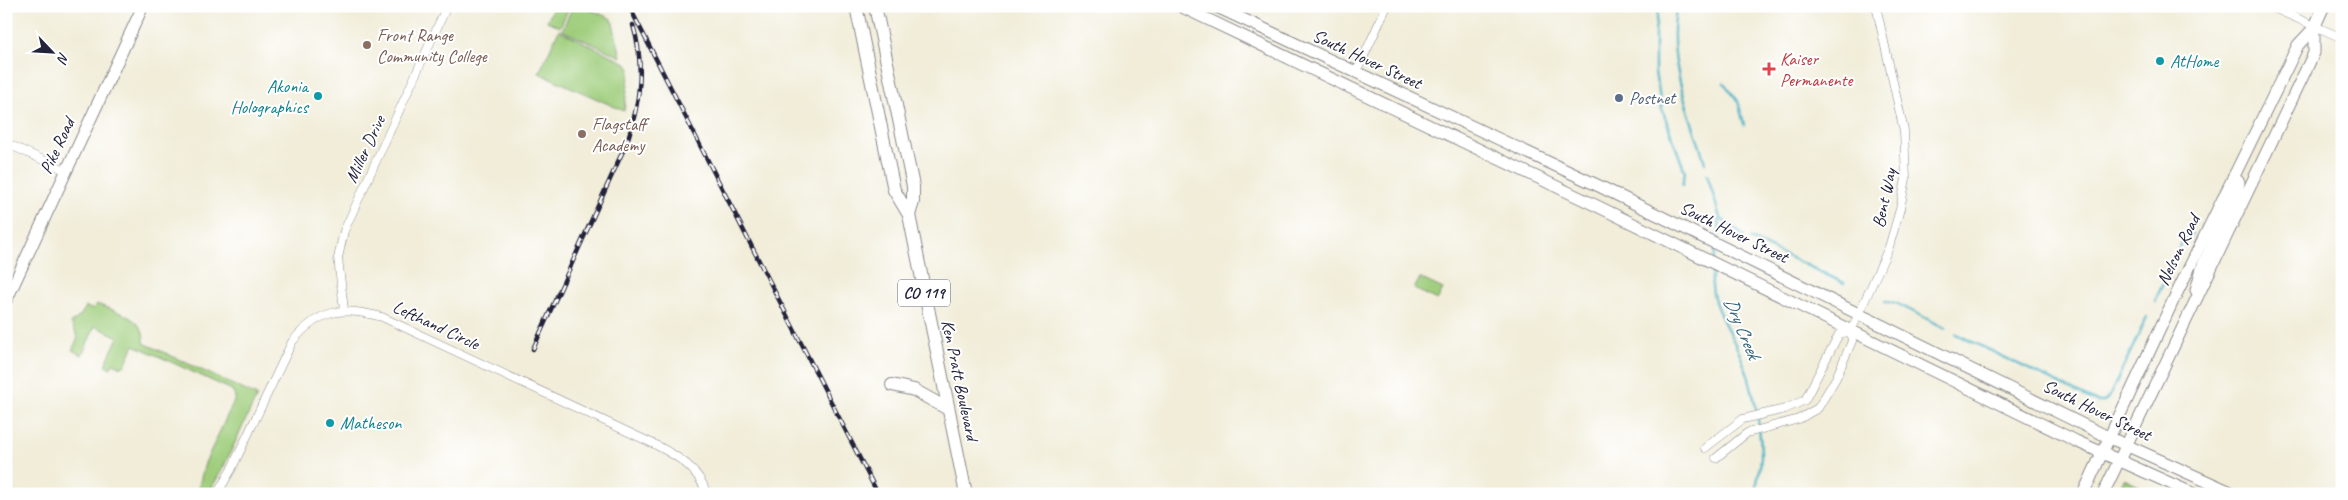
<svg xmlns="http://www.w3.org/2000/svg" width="2348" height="500" viewBox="0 0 2348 500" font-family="Caveat,sans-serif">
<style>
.green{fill:#9fcd7b;stroke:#60785b}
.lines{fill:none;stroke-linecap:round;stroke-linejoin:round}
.stream{stroke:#44b0c3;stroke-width:2.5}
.minor-casing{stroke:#8a888a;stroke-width:9}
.secondary-casing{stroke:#8a888a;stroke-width:13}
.trunk-casing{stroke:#8a888a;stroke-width:14}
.minor{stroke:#fff;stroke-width:8}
.secondary{stroke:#fff;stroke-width:11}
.trunk{stroke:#fff;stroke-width:12}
.rail-casing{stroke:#22223b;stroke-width:4.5}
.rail{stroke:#fff;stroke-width:2.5;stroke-dasharray:8;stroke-linecap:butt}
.education-dot{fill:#8d6e63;stroke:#fff;stroke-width:2}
.culture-dot{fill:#0f9aa8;stroke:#fff;stroke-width:2}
.health-dot{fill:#e0444e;stroke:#fff;stroke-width:2}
.service-dot{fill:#5c6f8a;stroke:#fff;stroke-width:2}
.labels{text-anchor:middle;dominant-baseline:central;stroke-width:4;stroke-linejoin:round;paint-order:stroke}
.shield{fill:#fff;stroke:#646476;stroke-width:1}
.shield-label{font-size:16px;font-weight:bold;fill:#22223b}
.education-label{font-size:18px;fill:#785e54;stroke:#fff;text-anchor:start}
.street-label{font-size:18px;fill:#22223b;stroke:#fff}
.health-label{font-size:18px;fill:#be3a42;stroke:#fff;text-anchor:start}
.culture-label{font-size:18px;fill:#0d838f;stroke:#fff;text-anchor:start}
.service-label{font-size:18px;fill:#4e5e75;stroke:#fff;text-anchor:start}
.water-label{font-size:19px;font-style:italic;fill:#316278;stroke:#fff}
</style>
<rect width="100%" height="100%" fill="#fff"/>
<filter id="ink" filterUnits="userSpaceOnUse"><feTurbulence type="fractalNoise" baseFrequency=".02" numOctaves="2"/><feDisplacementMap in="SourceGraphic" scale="10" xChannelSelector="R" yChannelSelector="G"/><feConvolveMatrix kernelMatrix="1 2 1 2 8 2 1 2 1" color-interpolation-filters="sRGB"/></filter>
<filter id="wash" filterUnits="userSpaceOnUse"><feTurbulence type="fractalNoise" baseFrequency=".0096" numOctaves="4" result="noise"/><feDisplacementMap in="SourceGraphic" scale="20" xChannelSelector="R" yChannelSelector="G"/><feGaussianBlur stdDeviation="1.12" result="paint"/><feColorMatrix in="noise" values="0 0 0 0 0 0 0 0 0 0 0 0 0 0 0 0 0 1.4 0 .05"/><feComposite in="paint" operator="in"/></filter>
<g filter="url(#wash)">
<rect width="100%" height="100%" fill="#f1edd9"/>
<g class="green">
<path d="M554 6H570L560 27 547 21Z"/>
<path d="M573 6H582L612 19 621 57 562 30Z"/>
<path d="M559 30 626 63 630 69 624 111 539 73Z"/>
<path d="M1420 278 1443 289 1438 300 1414 289Z"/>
<path d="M97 304C116 312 146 317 144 343L257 396 223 468 208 494 197 493 205 463 234 401 235 397 232 390 134 345 125 365 122 367 113 363 111 368 105 365 118 337 95 326 82 355 72 350 78 338 71 323 80 316 86 307 92 309Z"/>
<path d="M2124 479 2156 494H2117Z"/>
</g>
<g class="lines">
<g class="stream">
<path d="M1659 6 1655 31V73L1662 109 1685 172 1682 185"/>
<path d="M1677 6C1665 59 1690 113 1705 163"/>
<path d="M1724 83 1738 101 1744 125"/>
<path d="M1707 174 1720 218 1718 240"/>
<path d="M1720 218 1744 236"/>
<path d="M1751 239 1844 283"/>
<path d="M1714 260 1716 248"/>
<path d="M1713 268C1706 302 1729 327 1741 357 1753 385 1760 421 1761 452 1762 465 1757 480 1755 494"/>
<path d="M2155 301 2184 238 2192 234"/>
<path d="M1885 302 1896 303 1945 328"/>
<path d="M1956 334 2097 402H2104L2110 395 2147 317"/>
</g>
</g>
</g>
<g filter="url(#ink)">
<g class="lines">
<defs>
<g id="minor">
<path d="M2269 6 2342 38"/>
<path d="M1356 73 1387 6"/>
<path d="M6 143 65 170"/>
<path d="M344 310 338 258 344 231 447 6"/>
<path d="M1705 448 1743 419 1785 409 1805 400 1839 334 1851 331"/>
<path d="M1716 458 1747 433 1799 419 1818 408 1836 378 1852 341 1851 331 1889 247 1900 209 1906 179 1904 131 1876 6"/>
<path d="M217 494 231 470 292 342C319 309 342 306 382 317L656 445C679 457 698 468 707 494"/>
</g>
<g id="secondary">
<path d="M1180 6 1599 207 2076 441 2194 494"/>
<path d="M1215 6 1599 186 2108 437 2235 494"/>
<path d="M2196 290 2203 265 2238 188 2239 182 2233 177"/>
<path d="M6 301 143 6"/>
<path d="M2083 494 2172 303 2298 45 2314 28 2324 6"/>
<path d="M2103 494 2314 53V28"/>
</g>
<g id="trunk">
<path d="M856 6 894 190 909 215 966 494"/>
<path d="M875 6 913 186V202L909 215"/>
<path d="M892 385 914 390 948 409"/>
</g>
</defs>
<use href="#minor" class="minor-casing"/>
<use href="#secondary" class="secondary-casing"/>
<use href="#trunk" class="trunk-casing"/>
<use href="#minor" class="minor"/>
<use href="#secondary" class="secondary"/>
<use href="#trunk" class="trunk"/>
<defs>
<g id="rail">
<path d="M629 6 878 494"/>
<path d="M533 349 627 142C640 103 645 65 633 25"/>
</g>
</defs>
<use href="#rail" class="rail-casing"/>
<use href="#rail" class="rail"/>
</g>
</g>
<g class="education-dot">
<circle cx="367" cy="45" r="5"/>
<circle cx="582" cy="134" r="5"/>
</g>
<g class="culture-dot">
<circle cx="2160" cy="61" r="5"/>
<circle cx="318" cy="96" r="5"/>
<circle cx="330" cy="423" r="5"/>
</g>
<path class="health-dot" d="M1766.5 61.5h5v5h5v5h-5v5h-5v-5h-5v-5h5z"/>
<circle class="service-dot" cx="1619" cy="98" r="5"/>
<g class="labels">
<rect class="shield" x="898" y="279.5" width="52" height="27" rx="4"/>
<g class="shield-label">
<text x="924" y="293">CO 119</text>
</g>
<g class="education-label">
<text x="377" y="35">Front Range<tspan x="377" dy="21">Community College</tspan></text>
<text x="592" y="124">Flagstaff<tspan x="592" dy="21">Academy</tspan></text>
</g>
<g class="street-label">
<text transform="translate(1367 59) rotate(25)">South Hover Street</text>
<text transform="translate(57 146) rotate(-65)">Pike Road</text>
<text transform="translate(365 149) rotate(-65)">Miller Drive</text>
<text transform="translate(1884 198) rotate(-78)">Bent Way</text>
<text transform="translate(1734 232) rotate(26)">South Hover Street</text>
<text transform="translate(2178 250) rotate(-64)">Nelson Road</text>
<text transform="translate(436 325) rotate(25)">Lefthand Circle</text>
<text transform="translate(960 380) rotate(78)">Ken Pratt Boulevard</text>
<text transform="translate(2097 410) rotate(26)">South Hover Street</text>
</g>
<g class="health-label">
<text x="1780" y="59">Kaiser<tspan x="1780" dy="21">Permanente</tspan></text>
</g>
<g class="culture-label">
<text x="2170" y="61">AtHome</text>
<text x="308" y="86" text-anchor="end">Akonia<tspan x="308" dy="21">Holographics</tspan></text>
<text x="340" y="423">Matheson</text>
</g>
<g class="service-label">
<text x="1629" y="98">Postnet</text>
</g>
<g class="water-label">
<text transform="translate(1742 328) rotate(67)">Dry Creek</text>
</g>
</g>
<rect width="2348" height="500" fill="none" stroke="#fff" stroke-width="25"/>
<g transform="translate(52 52) rotate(115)" stroke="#ffffff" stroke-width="4" paint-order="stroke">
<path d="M0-4L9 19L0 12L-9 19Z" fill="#22223b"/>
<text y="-8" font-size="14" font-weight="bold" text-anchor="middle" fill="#22223b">N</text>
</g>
</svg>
